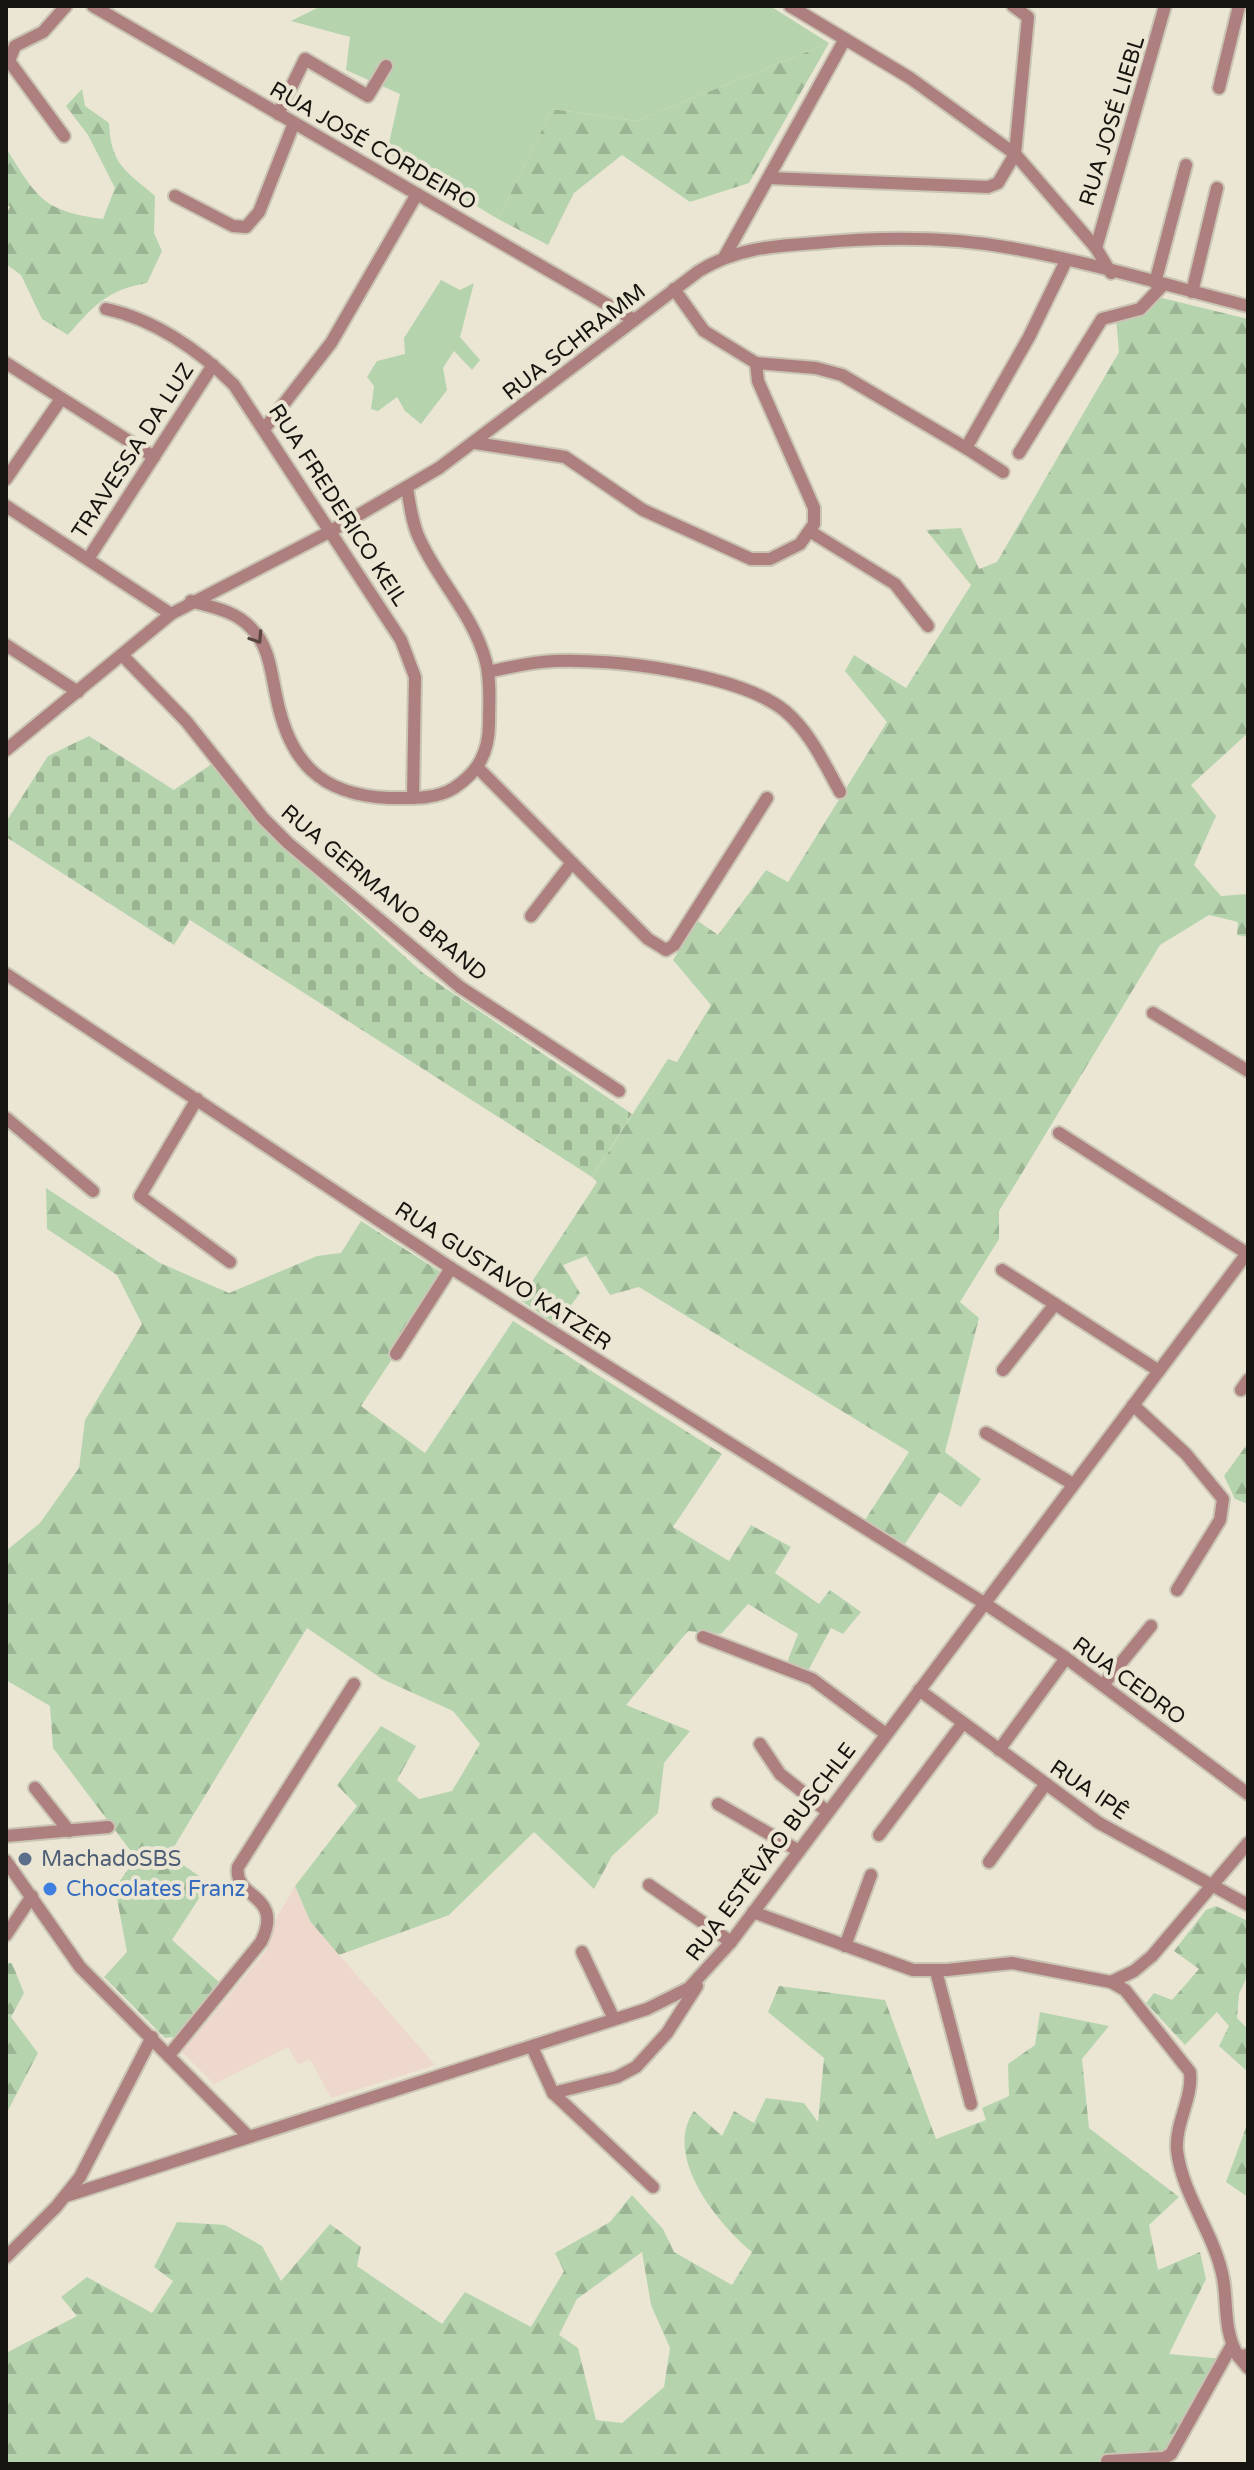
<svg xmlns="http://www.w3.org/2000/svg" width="1254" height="2470" viewBox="0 0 1254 2470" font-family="'Varela Round',sans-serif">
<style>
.education{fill:#eed7cc}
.grass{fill:#b5d4ae}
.forest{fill:url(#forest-firs);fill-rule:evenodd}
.cemetery{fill:url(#cemetery-stones)}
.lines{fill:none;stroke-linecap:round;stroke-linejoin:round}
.minor-casing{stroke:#c9c4b4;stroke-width:16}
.minor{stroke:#ad807f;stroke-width:12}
.oneway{stroke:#5a4541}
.service-dot{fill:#5c6f8a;stroke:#ebe6d4;stroke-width:3}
.shop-dot{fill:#3f7fe0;stroke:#ebe6d4;stroke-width:3}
.labels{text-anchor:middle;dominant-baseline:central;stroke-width:8;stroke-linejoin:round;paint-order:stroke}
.street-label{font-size:22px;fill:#16140e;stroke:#ebe6d4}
.service-label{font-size:22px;fill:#4e5e75;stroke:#ebe6d4;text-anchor:start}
.shop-label{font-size:22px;fill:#366cbe;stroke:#ebe6d4;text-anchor:start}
</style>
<defs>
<pattern id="forest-firs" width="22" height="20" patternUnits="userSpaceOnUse" patternTransform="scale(2)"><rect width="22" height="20" fill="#b5d4ae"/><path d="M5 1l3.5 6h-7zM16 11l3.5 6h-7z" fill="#9bb594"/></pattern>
<pattern id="cemetery-stones" width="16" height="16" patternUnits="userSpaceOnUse" patternTransform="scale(2)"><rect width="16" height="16" fill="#b5d4ae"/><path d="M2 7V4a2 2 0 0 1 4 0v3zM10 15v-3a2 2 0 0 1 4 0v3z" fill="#9bb594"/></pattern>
</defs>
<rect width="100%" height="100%" fill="#ebe6d4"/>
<path class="education" d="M295 1886 310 1921 435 2065 331 2098 310 2059 298 2065 288 2047 214 2084 182 2052 266 1951 277 1917Z"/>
<g class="grass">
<path d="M321 6H770L829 43 636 121 552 109 498 219 387 152 400 94 346 70 350 37 291 21Z"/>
<path d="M441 280 460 290 474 283 460 337 480 360 472 370 454 351 443 368 447 390 421 424 405 411 397 397 378 411 371 409 374 386 367 377 377 361 405 354 404 338Z"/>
</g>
<g class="forest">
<path d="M829 43 749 183 690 202 622 155 574 193 548 245 498 219 552 109 636 121Z"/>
<path d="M82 89 85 106 109 123C111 165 125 170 155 196L154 233 162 251 147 283C108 290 94 305 68 335L42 319 21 275 6 264V215L10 207 6 203V148C37 198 43 211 103 219L115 188 88 135 66 106Z"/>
<path d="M1158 297 1248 319V733L1191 785 1216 816 1194 865 1221 896 1248 894V937L1237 935 1238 922 1209 915 1160 945 999 1211V1239L960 1302 979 1318 945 1452 981 1479 961 1507 939 1492 905 1544 865 1520 909 1452 639 1287 610 1295 586 1256 563 1265 580 1293 557 1325 520 1300 597 1182 592 1177 668 1059 677 1062 711 1005 673 960 698 921 718 935 766 870 788 882 887 722 845 671 854 655 906 688 971 585 926 530 961 528 979 569 997 562 1119 352 1116 318Z"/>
<path d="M46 1188 160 1263 229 1293 317 1256 341 1253 361 1221 447 1276 361 1406 425 1453 513 1321 722 1454 673 1527 729 1561 751 1525 791 1547 775 1573 819 1604 830 1590 861 1612 843 1634 831 1628 809 1669 792 1668 788 1660 798 1634 748 1604 721 1634 688 1631 626 1705 690 1731 664 1763 658 1813 612 1856 594 1889 534 1832 449 1915 339 1955 310 1921 295 1886 357 1806 337 1785 381 1726 416 1746 397 1780 419 1799 452 1791 480 1744 453 1711 382 1679 307 1628 169 1855 209 1883 172 1940 219 1982 174 2037 165 2038 104 1977 127 1952 115 1888 136 1858 53 1748 50 1706 6 1680V1551L40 1523 79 1468 85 1420 142 1324 117 1275 47 1229Z"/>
<path d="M1248 1443V1504L1235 1499 1224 1476Z"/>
<path d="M1216 1906 1248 1921V1975L1239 1994 1237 2018 1248 2029V2072L1219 2046 1229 2026 1217 2012 1185 2045 1146 2003 1154 1993 1172 2000 1199 1969 1174 1951 1206 1910Z"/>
<path d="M6 1963H12L24 1993 11 2017 38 2053 6 2114Z"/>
<path d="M779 1986 885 2000 936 2139 986 2120 982 2108 1009 2096 1008 2064 1035 2045 1040 2012 1109 2026 1082 2059 1089 2128 1179 2197 1149 2225 1158 2270 1200 2252 1206 2279 1169 2354 1224 2359 1164 2458 1097 2464H6V2353L77 2316 61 2297 87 2277 152 2313 173 2281 154 2267 177 2222 225 2225 262 2246 281 2281 330 2224 361 2247 357 2266 442 2324 465 2292 531 2327 564 2271 555 2253 610 2222 632 2195 663 2229 674 2252 732 2285 752 2252C718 2224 662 2156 694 2111L722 2136 734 2111 754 2123 766 2098 804 2103 818 2122 824 2058 768 2012ZM642 2252 651 2305 670 2348 664 2387 622 2423 596 2420 578 2348 559 2335 577 2299Z"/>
<path d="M1248 2122V2197L1226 2182Z"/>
</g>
<path class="cemetery" d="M89 736 174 790 213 763 267 833 423 973 632 1114 592 1177 190 920 174 945 6 837V822L48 756Z"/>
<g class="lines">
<defs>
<g id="minor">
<path d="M93 6 634 320"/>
<path d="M1013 6 1028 17 1015 154 1096 248 1111 273"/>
<path d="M1219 88 1239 6"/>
<path d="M278 114 305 59 368 96 386 66"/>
<path d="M64 136 9 61 15 46 43 32 66 6"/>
<path d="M769 178 988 187 998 183 1015 154 910 78 790 6"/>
<path d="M175 196 233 226 246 227 259 212 294 123"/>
<path d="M1096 248 1165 6"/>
<path d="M725 256 845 39"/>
<path d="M1155 283 1186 165"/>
<path d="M1192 292 1217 188"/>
<path d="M106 309C154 319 200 351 234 385L401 640 415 677 413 798"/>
<path d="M6 363 154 457"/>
<path d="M756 363 816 368 842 375 966 448 1029 337 1066 261"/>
<path d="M265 428 331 343 417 194"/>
<path d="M475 443 565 457 643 510 751 559H770L800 544 814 524V508L758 381 756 363 704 331 674 289"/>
<path d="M966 448 1003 472"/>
<path d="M1019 453 1102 319 1140 309 1163 285"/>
<path d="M6 479 61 399"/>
<path d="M6 506 171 614"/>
<path d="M811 532 895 584 928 626"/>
<path d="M88 559 213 365"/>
<path d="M191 601C212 607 236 611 251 628 269 645 271 672 276 695 289 762 320 795 389 798 410 798 435 800 454 788 478 772 489 753 489 723 489 703 491 682 486 662 474 616 440 583 420 540 412 524 410 505 407 488"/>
<path d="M6 645 78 692"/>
<path d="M122 655 186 721 263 818 288 843 460 987 619 1091"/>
<path d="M488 672C509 667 532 662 554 661 612 658 740 674 785 711 810 732 824 763 840 792"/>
<path d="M6 750 171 614 331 531 439 468 699 271C736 248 773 246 816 243 880 237 946 236 1011 248 1090 262 1170 286 1248 306"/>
<path d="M478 768 648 939 666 950 674 945 767 798"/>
<path d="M531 916 571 864"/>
<path d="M6 974 451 1268 984 1603 1066 1658 1248 1794"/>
<path d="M1153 1013 1248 1071"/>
<path d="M197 1099 140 1196 230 1262"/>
<path d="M6 1118 93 1191"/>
<path d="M1059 1133 1248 1254"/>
<path d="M1002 1270 1159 1371"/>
<path d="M396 1354 451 1268"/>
<path d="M1003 1370 1055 1304"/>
<path d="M1241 1390 1248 1380"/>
<path d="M1133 1405 1186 1454 1223 1499 1220 1520 1177 1590"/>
<path d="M986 1433 1073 1484"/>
<path d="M703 1637 812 1679 886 1734"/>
<path d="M1103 1685 1151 1626"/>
<path d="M919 1690 1099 1823 1248 1905"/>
<path d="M760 1744 780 1774 828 1812"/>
<path d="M999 1750 1066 1658"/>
<path d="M35 1788 69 1831"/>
<path d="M718 1804 799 1851"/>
<path d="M879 1835 963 1723"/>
<path d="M6 1836 108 1827"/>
<path d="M6 1861 80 1967 249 2137"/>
<path d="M989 1862 1045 1785"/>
<path d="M649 1885 731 1942"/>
<path d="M753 1912 913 1970H947L1012 1963 1111 1982 1125 1990 1190 2072C1193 2098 1175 2123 1177 2150 1182 2195 1215 2234 1223 2278 1228 2305 1223 2330 1238 2356L1248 2355"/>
<path d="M6 1935 32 1896"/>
<path d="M845 1946 871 1875"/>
<path d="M582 1952 614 2019"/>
<path d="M936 1971 971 2104"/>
<path d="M1111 1982 1134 1971 1152 1956 1248 1843"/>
<path d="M532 2047 553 2093 617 2077 636 2067 667 2033 697 1986"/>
<path d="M170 2054 261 1942C285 1893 233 1900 238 1867L354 1684"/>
<path d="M553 2093 653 2187"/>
<path d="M66 2196 647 2009 689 1988 731 1942 1248 1252"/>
<path d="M6 2257 56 2207 80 2177 152 2037"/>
<path d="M1238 2356 1248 2368"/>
<path d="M1107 2461 1164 2458 1171 2454 1232 2345"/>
</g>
</defs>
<use href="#minor" class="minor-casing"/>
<use href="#minor" class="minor"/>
</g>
<defs><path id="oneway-chevron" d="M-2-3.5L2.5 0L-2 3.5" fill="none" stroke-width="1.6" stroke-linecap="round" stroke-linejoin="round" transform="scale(2)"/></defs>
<use class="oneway" href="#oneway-chevron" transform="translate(257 638) rotate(57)"/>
<circle class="service-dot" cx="25" cy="1859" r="8"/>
<circle class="shop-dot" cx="50" cy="1889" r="8"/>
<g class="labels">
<g class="street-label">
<text transform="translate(1112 121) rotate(-73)">RUA JOSÉ LIEBL</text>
<text transform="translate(373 146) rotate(30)">RUA JOSÉ CORDEIRO</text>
<text transform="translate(574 342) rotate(-38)">RUA SCHRAMM</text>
<text transform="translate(133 451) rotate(-57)">TRAVESSA DA LUZ</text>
<text transform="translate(338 505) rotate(57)">RUA FREDERICO KEIL</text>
<text transform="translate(384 893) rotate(40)">RUA GERMANO BRAND</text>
<text transform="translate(503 1276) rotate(33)">RUA GUSTAVO KATZER</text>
<text transform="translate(1129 1681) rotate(36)">RUA CEDRO</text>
<text transform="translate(1089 1790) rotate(34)">RUA IPÊ</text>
<text transform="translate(771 1852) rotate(-53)">RUA ESTÊVÃO BUSCHLE</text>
</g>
<g class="service-label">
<text x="41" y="1859">MachadoSBS</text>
</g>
<g class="shop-label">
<text x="66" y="1889">Chocolates Franz</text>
</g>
</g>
<rect width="1254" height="2470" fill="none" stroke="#16140e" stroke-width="16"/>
</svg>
